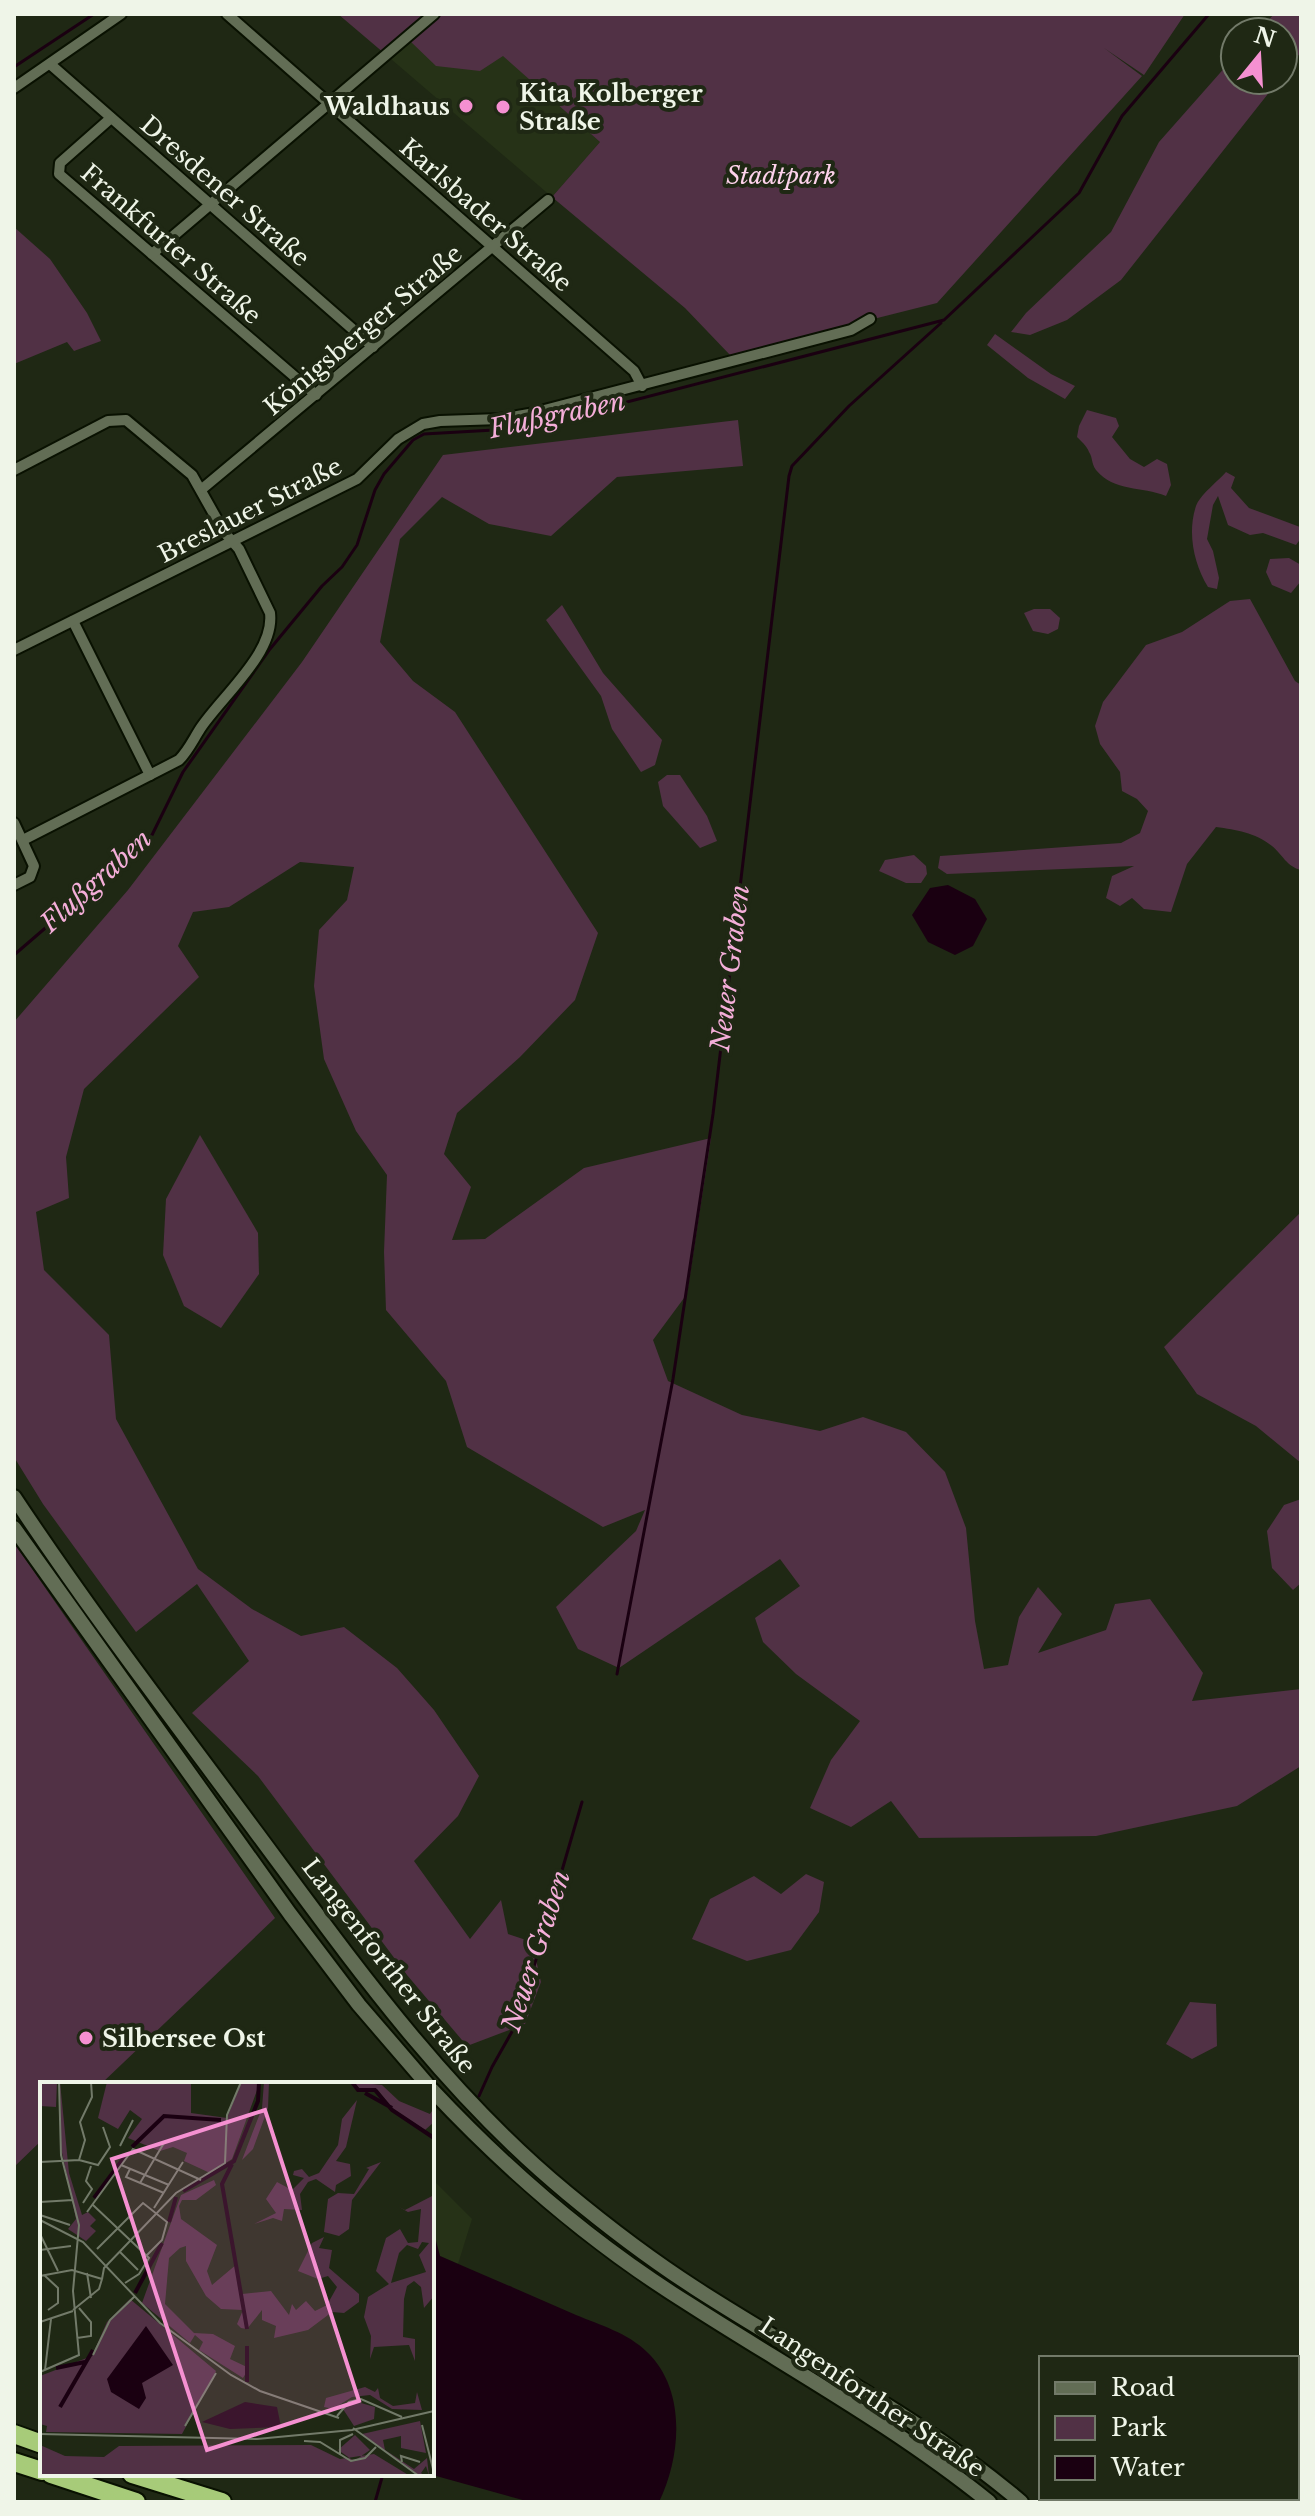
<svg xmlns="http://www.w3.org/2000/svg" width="1315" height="2516" viewBox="0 0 1315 2516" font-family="'Libre Baskerville',serif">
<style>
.built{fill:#263217}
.green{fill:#513145}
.water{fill:#1a0011}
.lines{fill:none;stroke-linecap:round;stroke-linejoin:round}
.stream{stroke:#1a0011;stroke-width:3}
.minor-casing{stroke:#091101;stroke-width:14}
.secondary-casing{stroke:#091101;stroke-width:18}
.motorway-casing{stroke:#091101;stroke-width:22}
.minor{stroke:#626d55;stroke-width:10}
.secondary{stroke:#626d55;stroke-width:14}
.motorway{stroke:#a7cb79;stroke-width:18}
.poi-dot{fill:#f590d1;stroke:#1f2814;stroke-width:3}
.labels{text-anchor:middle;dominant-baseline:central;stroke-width:8;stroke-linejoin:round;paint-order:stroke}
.poi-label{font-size:24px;font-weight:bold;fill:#eff5e8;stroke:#1f2814;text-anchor:start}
.park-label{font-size:24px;font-style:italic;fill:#fdd2eb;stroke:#1f2814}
.street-label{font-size:24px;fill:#eff5e8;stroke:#1f2814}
.water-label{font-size:26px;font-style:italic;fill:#f4aed9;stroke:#1f2814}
.inset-river{fill:none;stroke:#1a0011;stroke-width:4}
.inset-road{fill:none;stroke:#727a69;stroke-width:2}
.view{fill:#f590d1;fill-opacity:0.15;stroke:#f590d1;stroke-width:4}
.inset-edge{fill:none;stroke:#eff5e8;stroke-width:4}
</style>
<rect width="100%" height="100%" fill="#1f2814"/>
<g class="built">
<path d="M410 41 503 55 600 142 552 197 391 59Z"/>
<path d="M432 2182 436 2183 472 2219 458 2264 440 2256 436 2241 432 2239Z"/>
</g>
<g class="green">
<path d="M338 14H1185L1144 75 1104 48 1142 76 937 303 730 355 685 308 552 197 600 142 503 56 480 71 436 66 410 41 391 59Z"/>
<path d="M1274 14H1301V52L1283 75V32H1258Z"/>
<path d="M1235 56V80H1279L1121 280 1067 320 1030 335 1011 332 1026 313 1111 232 1159 142Z"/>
<path d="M14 227 50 259 87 313 101 341 74 351 67 342 14 364Z"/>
<path d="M995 334 1051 374 1075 386 1065 399 1028 378 987 345Z"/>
<path d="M1087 410 1116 418 1119 426 1112 437 1130 459 1144 467 1157 459 1167 464 1171 485 1166 496C1142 486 1114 492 1096 470 1091 463 1093 458 1089 452 1087 446 1081 441 1077 437L1079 426Z"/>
<path d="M738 420 743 466 617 477 551 536 489 524 442 497 400 539 380 642 413 681 455 712 598 933 575 1000 520 1057 457 1113 444 1154 471 1187 452 1240 485 1239 584 1168 711 1138 687 1294 653 1340 668 1381 742 1415 820 1431 863 1417 906 1432 945 1472 966 1528 975 1621 984 1669 1008 1665 1019 1617 1038 1587 1062 1614 1038 1653 1106 1630 1115 1604 1150 1599 1203 1673 1192 1701 1301 1689V1766L1237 1806 1096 1836 919 1838 891 1801 851 1827 810 1808 831 1760 860 1721 796 1674 763 1642 755 1618 800 1586 780 1559 619 1668 578 1649 556 1607 636 1531 645 1510 603 1527 467 1447 446 1381 386 1310 384 1252 387 1175 356 1131 324 1059 314 986 319 930 347 900 354 867 300 862 229 907 193 912 178 946 199 977 84 1089 66 1157 69 1198 36 1212 44 1270 109 1335 116 1419 198 1569 252 1609 301 1636 344 1627 397 1668 434 1710 479 1776 458 1816 414 1861 470 1939 501 1900 508 1934 532 1942 541 1982 525 2024 467 2046 407 1975 258 1776 192 1713 249 1661 197 1584 136 1632 43 1504 14 1457V1022L128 890 302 662 443 455Z"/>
<path d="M1226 472 1235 477 1231 488 1249 508 1300 527 1301 538 1296 545 1263 533 1250 535 1228 525 1218 496 1213 505 1207 539 1213 551 1219 578 1217 589 1208 587C1194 564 1187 533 1196 506 1200 495 1217 482 1226 472Z"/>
<path d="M1289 558 1301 565V581L1291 593 1272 585 1266 572 1270 559Z"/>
<path d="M1250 599 1295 681 1301 685V870C1287 867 1282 854 1272 846 1254 832 1237 830 1216 827L1187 864 1171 912 1144 909 1132 898 1120 906 1106 898 1112 876 1134 866 947 874 938 868 940 856 1121 843 1140 833 1148 811 1137 799 1122 791 1120 772 1100 744 1095 726 1103 702 1146 645 1182 632 1230 601Z"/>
<path d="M562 605 603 673 662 740 655 765 641 772 612 729 601 696 546 620Z"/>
<path d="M1034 609H1050L1060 618 1058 629 1048 634 1033 631 1024 613Z"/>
<path d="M667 775H680L707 816 717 841 700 848 663 806 658 782Z"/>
<path d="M914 855 926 866 927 874 921 883H906L879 871 885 860Z"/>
<path d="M200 1135 258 1233 259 1274 221 1328 184 1306 163 1255 166 1199Z"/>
<path d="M1301 1212V1463L1256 1426 1197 1394 1164 1347Z"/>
<path d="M1301 1499V1583L1293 1590 1272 1568 1267 1531 1284 1505Z"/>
<path d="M14 1543 275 1918 101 2084H42V2140L14 2167Z"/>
<path d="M806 1874 824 1882 819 1912 791 1950 747 1961 692 1939 710 1899 754 1876 781 1894Z"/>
<path d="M1190 2002 1216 2004 1217 2046 1192 2059 1166 2044Z"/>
</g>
<g class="water">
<path d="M948 885 975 899 987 919 973 946 955 955 928 942 912 915 930 888Z"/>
<path d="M432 2239 436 2241 440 2256C486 2276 531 2295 576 2315 600 2325 628 2333 647 2352 687 2390 681 2457 659 2502H530L429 2474H432Z"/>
</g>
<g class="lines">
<g class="stream">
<path d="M14 67 94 14"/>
<path d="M14 955 151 837 183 772 270 649 322 586 342 567 357 545 375 490 384 474 413 440 424 434 494 430 542 424 944 320 1079 193 1122 116 1209 14"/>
<path d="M617 1674 673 1379 713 1114 789 476 792 466 849 406 941 323"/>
<path d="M479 2096 492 2067 518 2021 582 1802"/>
<path d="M375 2502 383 2474"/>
</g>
<defs>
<g id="minor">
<path d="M227 14 634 371 642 386"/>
<path d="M50 64 373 347"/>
<path d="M14 88 121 14"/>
<path d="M111 118 60 163 59 174 316 395"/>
<path d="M152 254 434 14"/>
<path d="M14 470 108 421 126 420 192 475 224 532 239 549 270 613C275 653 221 697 200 729 193 740 188 751 179 760L23 840"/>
<path d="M202 489 548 200"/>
<path d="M73 621 150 775"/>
<path d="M14 650 357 479 398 439 423 424 440 421 500 419 529 414 851 330 870 319"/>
<path d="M14 823 34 866 30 877 14 885"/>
</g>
<g id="secondary">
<path d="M14 1497C90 1612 174 1721 256 1832 351 1960 443 2091 567 2193 608 2227 650 2259 695 2288 805 2359 921 2417 1021 2502"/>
<path d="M14 1528 290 1914 359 2005 427 2084"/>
<path d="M432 2090C508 2171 594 2245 689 2304 790 2369 895 2426 989 2502"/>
</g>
<g id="motorway">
<path d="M14 2434 42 2444"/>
<path d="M14 2462 42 2471"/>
<path d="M51 2474 136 2502"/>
<path d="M132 2474 222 2502"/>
<path d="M1287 2498 1301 2500"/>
<path d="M1234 2502 1262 2498"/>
</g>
</defs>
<use href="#minor" class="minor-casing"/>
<use href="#secondary" class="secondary-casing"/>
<use href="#motorway" class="motorway-casing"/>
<use href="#minor" class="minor"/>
<use href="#secondary" class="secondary"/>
<use href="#motorway" class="motorway"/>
</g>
<g class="poi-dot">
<circle cx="466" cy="106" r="8"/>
<circle cx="503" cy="107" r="8"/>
<circle cx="86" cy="2038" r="8"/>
</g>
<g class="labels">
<g class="poi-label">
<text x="519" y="93">Kita Kolberger<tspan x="519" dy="28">Straße</tspan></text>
<text x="450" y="106" text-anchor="end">Waldhaus</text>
<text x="102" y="2038">Silbersee Ost</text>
</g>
<g class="park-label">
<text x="781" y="175">Stadtpark</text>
</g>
<g class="street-label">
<text transform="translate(225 191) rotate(41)">Dresdener Straße</text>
<text transform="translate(486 215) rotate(41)">Karlsbader Straße</text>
<text transform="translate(171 244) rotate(41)">Frankfurter Straße</text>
<text transform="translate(363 330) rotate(-40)">Königsberger Straße</text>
<text transform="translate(250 510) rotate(-27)">Breslauer Straße</text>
<text transform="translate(389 1966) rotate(52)">Langenforther Straße</text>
<text transform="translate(872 2397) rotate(34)">Langenforther Straße</text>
</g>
<g class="water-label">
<text transform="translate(557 415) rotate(-12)">Flußgraben</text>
<text transform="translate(96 881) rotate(-42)">Flußgraben</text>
<text transform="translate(730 968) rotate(-83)">Neuer Graben</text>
<text transform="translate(536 1951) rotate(-72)">Neuer Graben</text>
</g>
</g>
<g transform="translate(40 2082)">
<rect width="394" height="394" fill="#1f2814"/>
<path d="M0 0H17L16 25 0 24ZM20 0 29 91 42 133 48 130 56 138 50 144 56 149 46 159 28 147 36 137 21 66ZM67 0H151V31L187 36 201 0H220L192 77 170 91 144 79 147 71 133 65 120 69 88 56 102 37 90 28 78 47 58 36ZM224 0H229L228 26 213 67 202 78 222 26ZM313 0 342 3 359 19 390 32 394 26V40L385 48 353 27 337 7H320ZM317 18 306 65 296 79 310 82 311 94 296 103 295 110 276 97 268 100 260 112 262 128 244 127 242 139 233 136 214 142 236 131 226 117 237 100 252 108 264 96 253 93 254 89 262 87 269 95 279 91 298 63 302 37ZM341 80 312 118 309 147 299 154 284 150 288 117 298 111 314 112 329 87 326 86ZM174 98 176 103 156 118H142L139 124 141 137 177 163 167 189 172 203 197 182 202 212 231 209 249 233 252 222 256 228 266 219 275 229 287 223 297 205 288 194 278 197 258 189 272 161 284 155 279 166 292 168 289 186 319 212V220L304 231 292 230 268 248 234 256 236 244 222 238V228L207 247 201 246 197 242 203 228 181 227 166 214 146 179V164L140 166 129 176 125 222 154 251 173 252 195 264 190 277 209 286 203 296 159 268 163 260 155 253 150 261 102 221 141 113ZM394 113V214L384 226 381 205 374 199 367 204 364 217 363 255 375 257V279L369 263 334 265 330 277 331 254 324 235 328 215 349 202 336 189 346 156 360 147 368 161 378 160 381 127 368 130 359 125 365 128ZM382 160 389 161 379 173 386 190 351 201 359 171 367 163 378 167ZM90 217 176 289 142 352 6 350 7 344 0 342V294L52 274 67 240ZM325 305 335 310 338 306 340 316 353 324 375 321 377 310 382 328 352 327 330 313 312 315 293 327 284 325 286 316ZM314 319 335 325 334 337 314 344 303 327ZM380 339 386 371 361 366V354L343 358 345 368 374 387 387 376 389 394 386 384 381 391 385 394H380L322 352ZM315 353 330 368 314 379 298 368ZM0 363 25 374 64 375 79 364 271 363 300 377 334 372 370 394H0Z" fill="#513145" fill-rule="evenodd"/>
<path d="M106 244 133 283 102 301 106 316 99 327 71 310 67 297ZM205 320 237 325 241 345 190 347 162 340Z" fill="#1a0011"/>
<path class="inset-river" d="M312 0 318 8H335L352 28 394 56M325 11 352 26M92 65 124 34 181 38M192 82 182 102 207 247M143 109 194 79 218 19 219 0M54 116 86 73M129 140 136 115M95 211 122 161M16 286 45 280M207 300V264M20 325 53 268"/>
<path class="inset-road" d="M80 64 93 38M39 78 58 83 70 65 63 45M0 80 39 78 45 58 40 40 52 15 51 0M81 83 129 103M90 87 86 95 124 111M100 101 124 61M0 120 33 118M43 121 52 107 46 99 51 84M53 123 109 176 99 192 85 201M114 126 143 80M47 130 93 67 161 98M0 133 30 143M0 138 43 160 120 241 191 293 220 309 299 336M0 152 18 189M57 167 103 121 127 140 122 158 107 173M0 168 31 164M80 170 98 188M47 191 51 216M4 193 18 206V221L8 228M0 194 32 188 62 197 59 207 33 228M62 197 64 186 136 111 185 81 187 33 201 0M0 240 33 229M37 256 51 254V240L39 226M53 273 70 238 94 215M5 288 11 237M0 290 39 273 33 209 39 143 21 73 19 0M297 334 309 320 321 317 362 335M382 343 394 391M145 344 176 291M313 346 379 394M0 352 217 357 312 348 394 329M264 359 280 360 311 379 325 376 336 365M300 373V358L313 352M362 380 361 374 380 380"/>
<path class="view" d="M225 28 319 319 167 368 72 77Z"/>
<rect width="394" height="394" class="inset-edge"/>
</g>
<rect width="1315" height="2516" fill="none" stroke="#eff5e8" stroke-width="32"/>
<rect x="1039" y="2356" width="260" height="144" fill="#1f2814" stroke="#727a69" stroke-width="2"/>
<rect x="1055" y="2382" width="40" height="12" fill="#626d55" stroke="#727a69" stroke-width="2"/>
<text x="1111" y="2396" font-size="24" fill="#eff5e8">Road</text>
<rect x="1055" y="2416" width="40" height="24" fill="#513145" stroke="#727a69" stroke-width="2"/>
<text x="1111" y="2436" font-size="24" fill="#eff5e8">Park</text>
<rect x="1055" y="2456" width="40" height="24" fill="#1a0011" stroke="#727a69" stroke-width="2"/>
<text x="1111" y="2476" font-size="24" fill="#eff5e8">Water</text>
<g transform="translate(1259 56) rotate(18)"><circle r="38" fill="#1f2814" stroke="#727a69" stroke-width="2"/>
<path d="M0-6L14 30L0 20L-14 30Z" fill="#f590d1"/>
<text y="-12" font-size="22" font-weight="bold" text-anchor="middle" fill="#eff5e8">N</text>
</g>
</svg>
